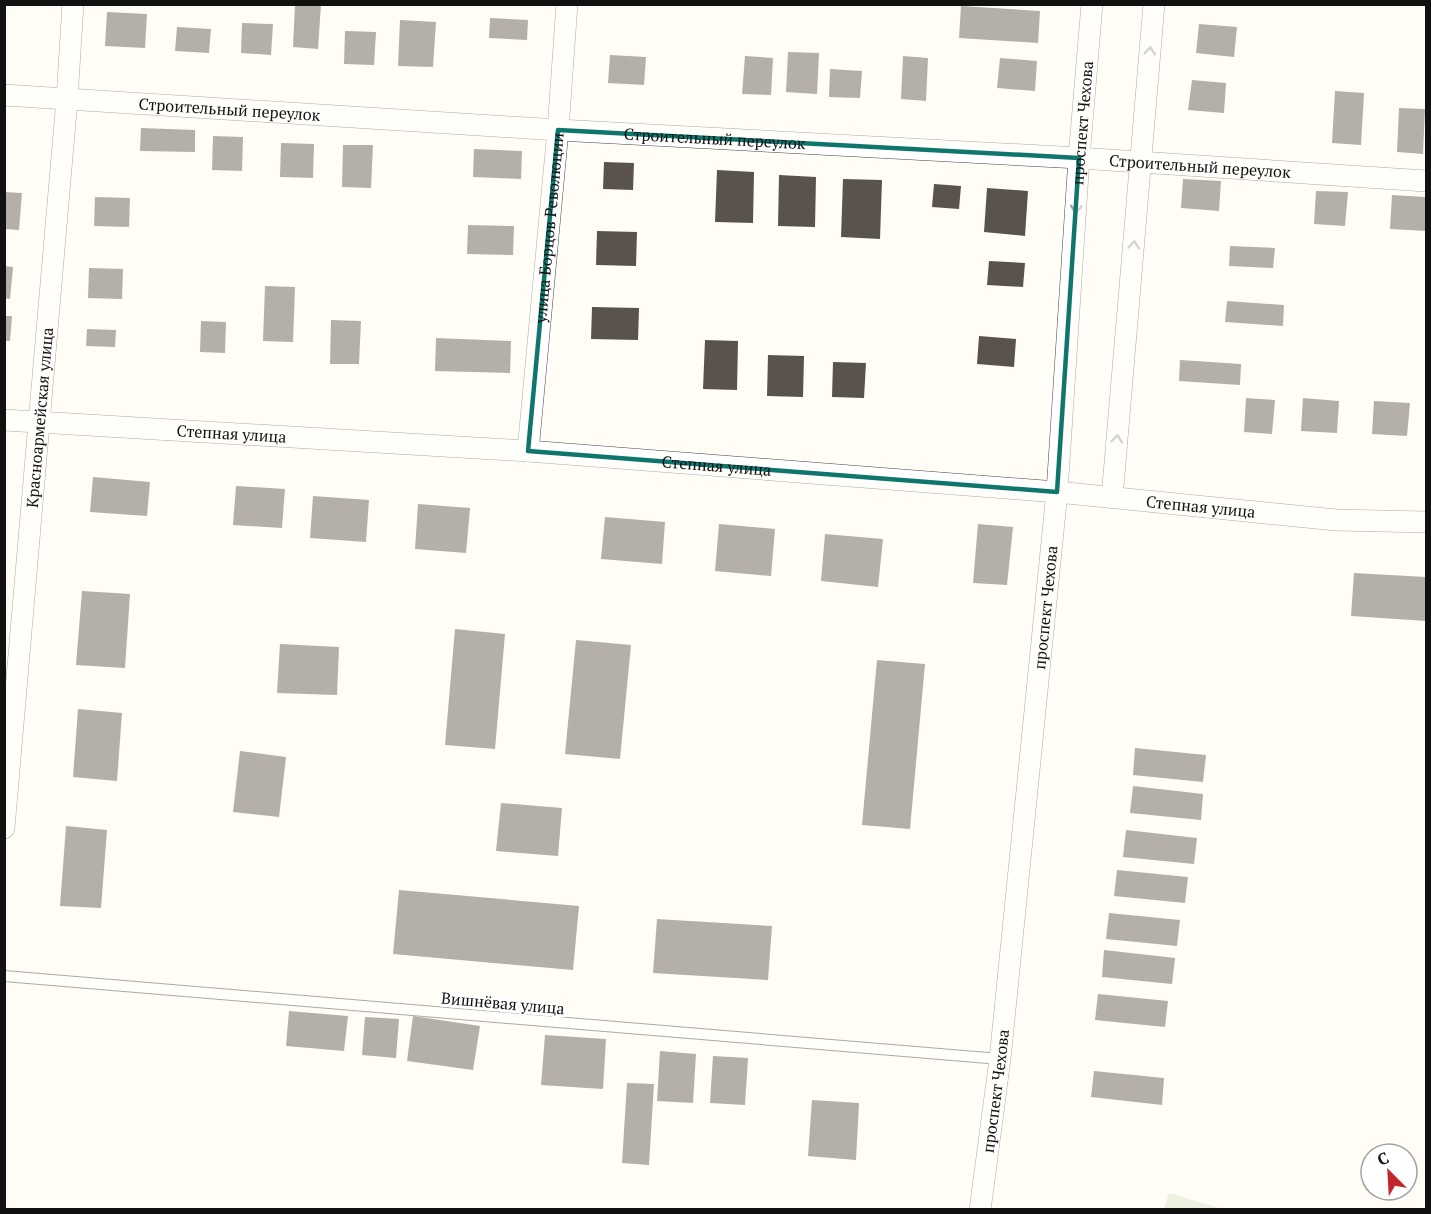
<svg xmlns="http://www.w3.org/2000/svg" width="1431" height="1214" viewBox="0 0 1431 1214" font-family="'PT Serif',serif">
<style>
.cemetery{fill:#d9e3c4}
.building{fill:#5a524d}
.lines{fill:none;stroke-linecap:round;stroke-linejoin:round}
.service-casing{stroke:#444;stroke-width:12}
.minor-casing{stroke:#444;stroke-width:22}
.service{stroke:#fff;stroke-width:10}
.minor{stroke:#fff;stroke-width:21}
.oneway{stroke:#a0a0a0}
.marked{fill:none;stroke:#0f766e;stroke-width:4.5;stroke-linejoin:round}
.labels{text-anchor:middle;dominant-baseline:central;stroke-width:6;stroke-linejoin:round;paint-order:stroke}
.street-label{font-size:16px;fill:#111;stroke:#fff}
</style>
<rect width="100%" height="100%" fill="#fffdf5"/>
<path class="cemetery" d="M1169 1193 1223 1209H1164Z"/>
<g class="building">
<path d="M295 4H321L318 49 293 47Z"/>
<path d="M961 6 1040 11 1038 43 959 38Z"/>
<path d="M107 12 147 14 145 48 105 46Z"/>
<path d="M490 18 528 20 527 40 489 38Z"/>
<path d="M400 20 436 22 433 67 398 66Z"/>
<path d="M242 23 273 24 271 55 241 53Z"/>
<path d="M1199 24 1237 27 1234 57 1196 53Z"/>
<path d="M177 27 211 29 209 53 175 51Z"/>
<path d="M345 31 376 32 374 65 344 64Z"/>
<path d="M788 52 819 53 817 94 786 92Z"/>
<path d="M610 55 646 57 644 85 608 83Z"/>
<path d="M745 56 773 58 771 95 742 94Z"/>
<path d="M903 56 928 58 926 101 901 99Z"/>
<path d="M1000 58 1037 61 1035 91 997 88Z"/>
<path d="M830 69 862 71 860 98 829 97Z"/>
<path d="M1192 80 1226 83 1224 113 1188 110Z"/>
<path d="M1335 91 1364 93 1361 145 1332 143Z"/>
<path d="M1399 108 1425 109 1423 154 1397 152Z"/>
<path d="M141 128 195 130V152L140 151Z"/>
<path d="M213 136 243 137 242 171 212 170Z"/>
<path d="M281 143 314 144 313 178 280 177Z"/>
<path d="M343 145H373L371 188 342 187Z"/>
<path d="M474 149 522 151 521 179 473 177Z"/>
<path d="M604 162 634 163 633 190 603 189Z"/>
<path d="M717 170 754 172 753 223 715 222Z"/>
<path d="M779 175 816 177 815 227 778 226Z"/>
<path d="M843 179 882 180 880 239 841 237Z"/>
<path d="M1183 179 1221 181 1219 211 1181 208Z"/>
<path d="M934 184 961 186 959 209 932 207Z"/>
<path d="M987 188 1028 191 1025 236 984 232Z"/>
<path d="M1316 191 1348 192 1345 226 1314 224Z"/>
<path d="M4 192 22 193 19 230 4 229Z"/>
<path d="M1392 195 1426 197V231L1390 229Z"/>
<path d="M95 197 130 198 129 227 94 226Z"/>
<path d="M468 225 514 226 513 255 467 254Z"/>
<path d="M597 231 637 232 636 266 596 265Z"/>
<path d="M1230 246 1275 248 1273 268 1229 266Z"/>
<path d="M989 261 1025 263 1023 287 987 285Z"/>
<path d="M4 266 13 267 10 299 4 298Z"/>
<path d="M89 268 123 269 122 299 88 298Z"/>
<path d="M265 286 295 287 293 342 263 341Z"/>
<path d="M1227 301 1284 305 1283 326 1225 322Z"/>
<path d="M592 307 639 308 638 340 591 339Z"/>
<path d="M4 316H12L10 341H4Z"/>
<path d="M331 320 361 321 359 364H330Z"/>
<path d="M201 321 226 322 225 353 200 352Z"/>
<path d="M87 329 116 330 115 347 86 346Z"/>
<path d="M979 336 1016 339 1014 367 977 364Z"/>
<path d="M436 338 511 341 510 373 435 371Z"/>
<path d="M705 340 738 341 737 390 703 389Z"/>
<path d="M768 355 804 356 803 397 767 396Z"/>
<path d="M1180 360 1241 364 1240 385 1179 381Z"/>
<path d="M833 362 866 363 864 398 832 397Z"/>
<path d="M1246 398 1275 400 1272 434 1244 432Z"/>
<path d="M1303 398 1339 401 1337 433 1301 431Z"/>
<path d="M1374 401 1410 403 1407 436 1372 434Z"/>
<path d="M93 477 150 482 147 516 90 512Z"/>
<path d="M236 486 285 489 282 528 233 525Z"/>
<path d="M313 496 369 500 366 542 310 538Z"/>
<path d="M418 504 470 508 466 553 415 549Z"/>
<path d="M605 517 665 522 662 564 601 559Z"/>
<path d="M719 524 775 529 771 576 715 571Z"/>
<path d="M978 524 1013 527 1007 585 973 583Z"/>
<path d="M825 534 883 539 878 587 821 581Z"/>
<path d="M1354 573 1426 577V621L1351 616Z"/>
<path d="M82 591 130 594 125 668 76 665Z"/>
<path d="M455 629 505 634 495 749 445 745Z"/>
<path d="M576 640 631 645 620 759 565 754Z"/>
<path d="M280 644 339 647 337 695 277 693Z"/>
<path d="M877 660 925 664 910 829 862 825Z"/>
<path d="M78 709 122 713 117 781 73 777Z"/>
<path d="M1135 748 1206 755 1203 782 1133 775Z"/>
<path d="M240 751 286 757 279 817 233 812Z"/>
<path d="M1133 786 1203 794 1201 820 1130 813Z"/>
<path d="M501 803 562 808 558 856 496 851Z"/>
<path d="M66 826 107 830 101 908 60 906Z"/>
<path d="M1126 830 1197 838 1194 864 1123 857Z"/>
<path d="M1117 870 1188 877 1185 903 1114 896Z"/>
<path d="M399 890 579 906 573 970 393 954Z"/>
<path d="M1109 913 1180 920 1177 946 1106 939Z"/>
<path d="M657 919 772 926 768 980 653 973Z"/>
<path d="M1104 950 1175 958 1172 984 1102 977Z"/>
<path d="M1098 994 1168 1001 1165 1027 1095 1020Z"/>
<path d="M289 1011 348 1016 344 1051 286 1046Z"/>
<path d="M413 1016 480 1026 473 1070 407 1061Z"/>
<path d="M365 1017 399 1019 396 1058 362 1055Z"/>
<path d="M545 1035 606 1039 603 1089 541 1085Z"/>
<path d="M660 1051 696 1054 693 1103 657 1101Z"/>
<path d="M713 1056 748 1058 745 1105 710 1103Z"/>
<path d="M1094 1071 1164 1078 1162 1105 1091 1097Z"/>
<path d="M627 1083 654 1084 649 1165 622 1163Z"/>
<path d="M812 1100 859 1103 856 1160 808 1156Z"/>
</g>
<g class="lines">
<defs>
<path id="service" d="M4 976 1000 1059"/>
<g id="minor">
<path id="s1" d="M4 95 558 130 1079 158 1426 181"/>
<path id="s2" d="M4 420 528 451 1057 492 1336 520 1426 522"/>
<path id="s3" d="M528 451 558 130 567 4"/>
<path d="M1112 498 1154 4"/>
<path id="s4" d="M4 828 67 99 73 4"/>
<path id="s5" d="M980 1210 1000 1059 1057 492 1079 158 1092 4"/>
</g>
</defs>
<use href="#service" class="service-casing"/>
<use href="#minor" class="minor-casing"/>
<use href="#service" class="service"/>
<use href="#minor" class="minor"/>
</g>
<defs><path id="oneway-chevron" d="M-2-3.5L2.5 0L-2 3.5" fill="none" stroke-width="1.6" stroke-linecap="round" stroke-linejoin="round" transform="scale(1.5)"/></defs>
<g class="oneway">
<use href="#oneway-chevron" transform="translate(1150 51) rotate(-85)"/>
<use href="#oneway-chevron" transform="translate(1076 209) rotate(94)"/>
<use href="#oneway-chevron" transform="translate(1134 245) rotate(-85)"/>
<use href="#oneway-chevron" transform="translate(1117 439) rotate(-85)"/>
</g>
<path d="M0 0H1431V1214H0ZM558 130 1079 158 1057 492 528 451Z" fill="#fffdf5" fill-opacity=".55" fill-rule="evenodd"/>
<path class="marked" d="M558 130 1079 158 1057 492 528 451Z"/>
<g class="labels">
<g class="street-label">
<text stroke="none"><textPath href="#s1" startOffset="226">Строительный переулок</textPath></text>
<text stroke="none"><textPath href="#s5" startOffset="1092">проспект Чехова</textPath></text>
<text stroke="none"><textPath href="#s1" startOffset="712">Строительный переулок</textPath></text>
<text stroke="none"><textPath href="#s1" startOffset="1198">Строительный переулок</textPath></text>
<text stroke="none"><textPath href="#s3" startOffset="224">улица Борцов Революции</textPath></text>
<text stroke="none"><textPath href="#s4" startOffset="412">Красноармейская улица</textPath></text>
<text stroke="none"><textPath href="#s2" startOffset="228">Степная улица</textPath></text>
<text stroke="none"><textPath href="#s2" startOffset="714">Степная улица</textPath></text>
<text stroke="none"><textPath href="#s2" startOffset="1200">Степная улица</textPath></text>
<text stroke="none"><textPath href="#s5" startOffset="606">проспект Чехова</textPath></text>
<text transform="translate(503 1003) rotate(5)">Вишнёвая улица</text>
<text stroke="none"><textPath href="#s5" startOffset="120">проспект Чехова</textPath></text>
</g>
</g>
<rect width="1431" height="1214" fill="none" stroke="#111111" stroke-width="12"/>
<g transform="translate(1389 1172) rotate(336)"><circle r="28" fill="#ffffff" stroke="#a0a0a0" stroke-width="1.5"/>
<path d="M0-4.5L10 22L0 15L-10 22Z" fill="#c4262e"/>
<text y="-9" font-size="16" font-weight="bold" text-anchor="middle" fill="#111111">С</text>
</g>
</svg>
